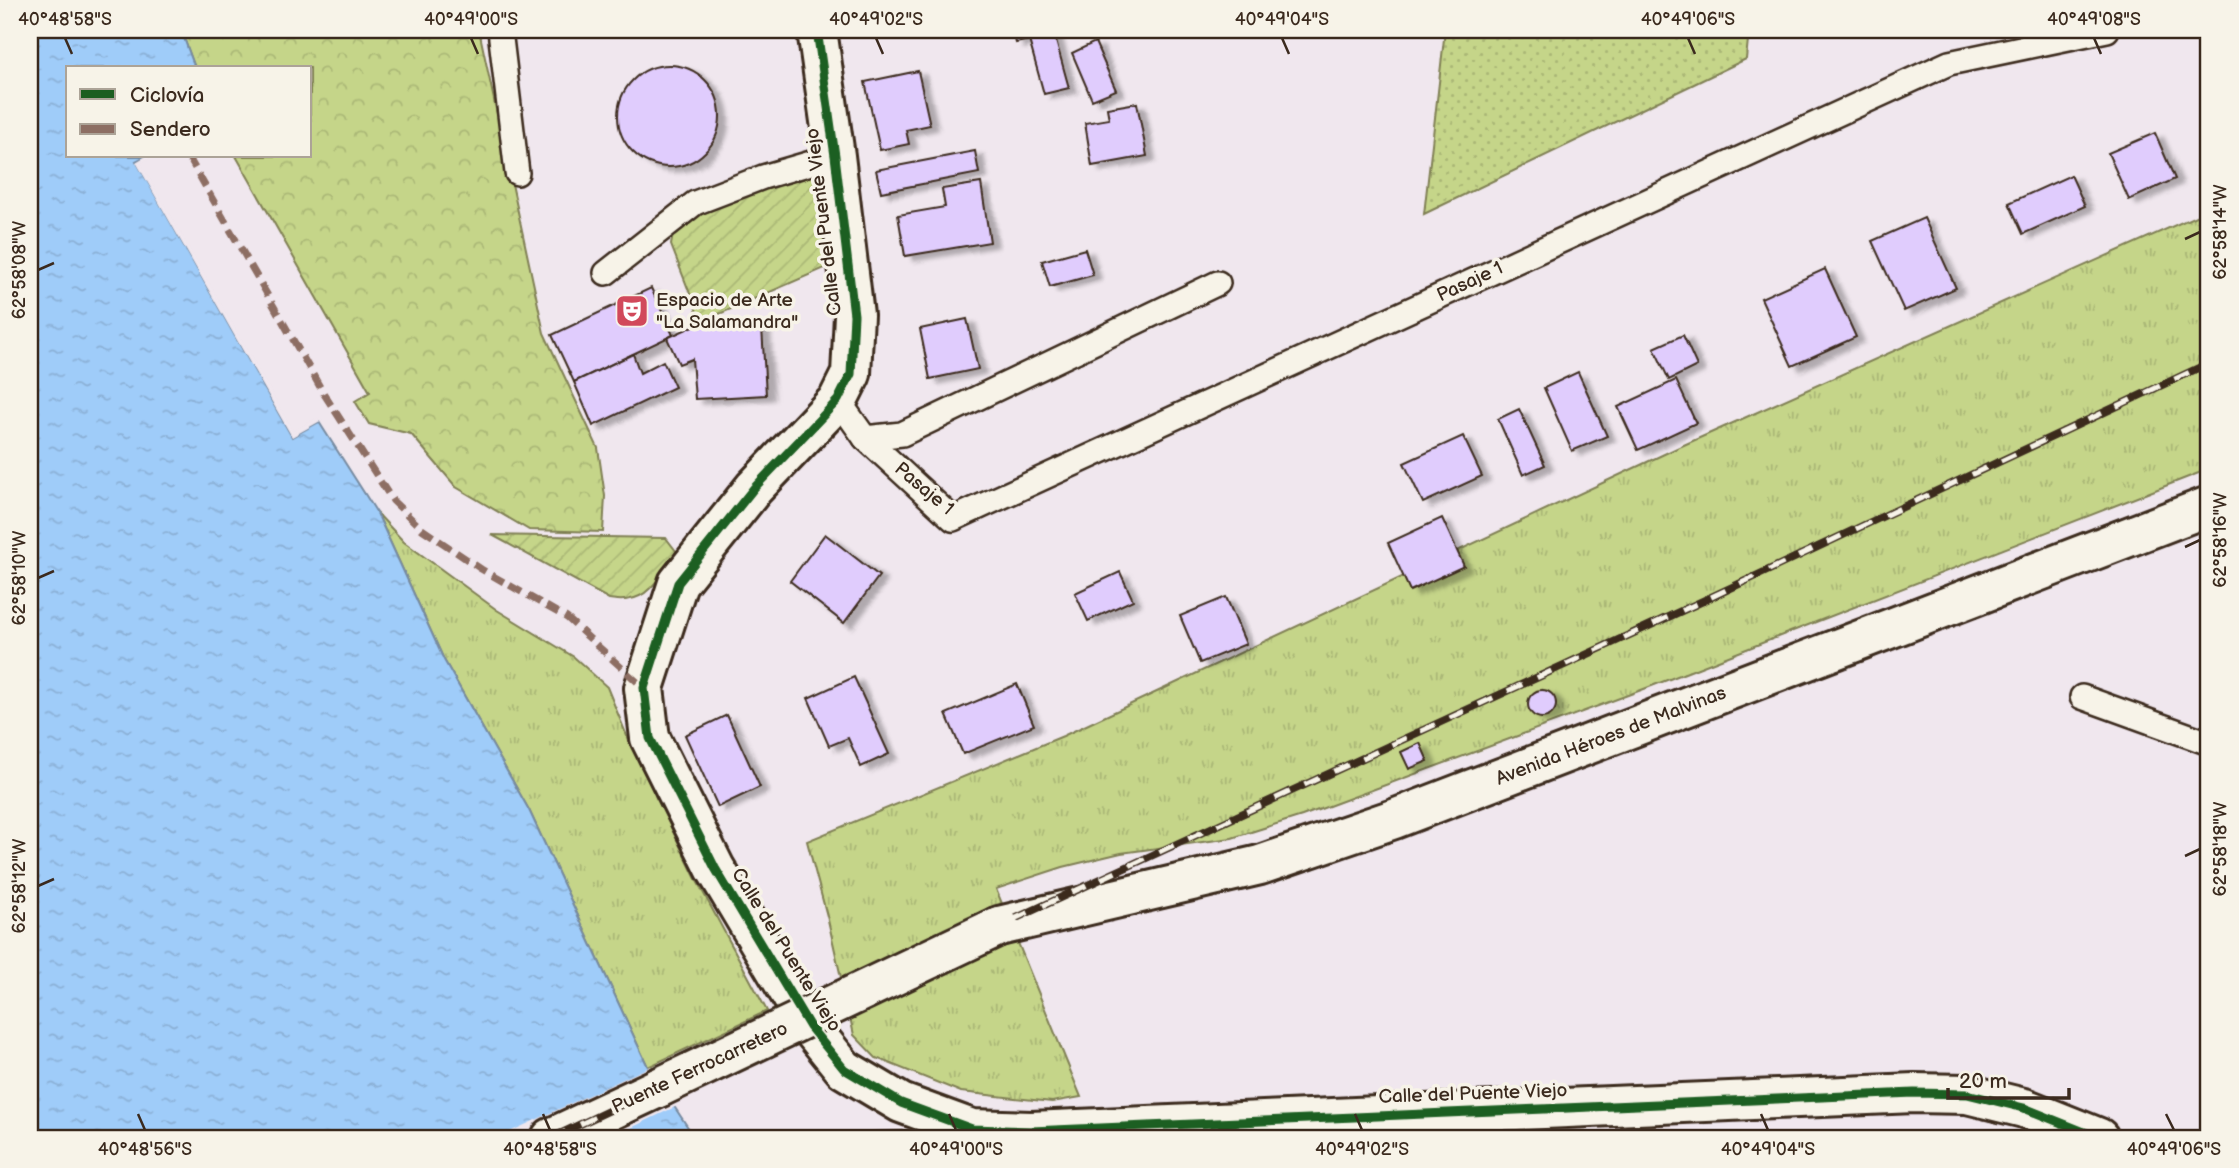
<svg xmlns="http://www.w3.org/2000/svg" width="2239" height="1168" viewBox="0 0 2239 1168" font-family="'Balsamiq Sans',sans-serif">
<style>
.grass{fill:url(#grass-tufts);stroke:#808054;stroke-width:2}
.forest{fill:url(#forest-crowns);stroke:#808054;stroke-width:2}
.park{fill:url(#park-dots);stroke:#808054;stroke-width:2}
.garden{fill:url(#garden-furrows);stroke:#808054;stroke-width:2}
.water{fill:url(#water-ripples);stroke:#778ba1;stroke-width:2}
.pier{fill:#f0e7ee}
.building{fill:#e0ccfd;stroke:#3b2a1e;stroke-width:2;filter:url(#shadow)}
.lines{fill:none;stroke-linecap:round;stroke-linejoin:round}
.service-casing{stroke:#3b2a1e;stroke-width:28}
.minor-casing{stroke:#3b2a1e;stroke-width:44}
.secondary-casing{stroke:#3b2a1e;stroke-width:44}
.service{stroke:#f7f3e8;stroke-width:23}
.minor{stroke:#f7f3e8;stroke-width:38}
.secondary{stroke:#f7f3e8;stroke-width:38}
.rail-casing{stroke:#3b2a1e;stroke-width:8}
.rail{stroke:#f7f3e8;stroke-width:5;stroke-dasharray:16;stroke-linecap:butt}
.secondary-bridge-casing{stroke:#3b2a1e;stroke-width:44;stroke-linecap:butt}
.secondary-bridge{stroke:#f7f3e8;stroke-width:38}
.quiet{stroke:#8d6e63;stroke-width:7;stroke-dasharray:14 7;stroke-linecap:butt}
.cycleway-casing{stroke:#f7f3e8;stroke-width:13}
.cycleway{stroke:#1b5e20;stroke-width:9}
.ticks{fill:none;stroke:#3b2a1e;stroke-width:2.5}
.labels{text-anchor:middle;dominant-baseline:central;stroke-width:7;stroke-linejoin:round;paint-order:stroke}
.street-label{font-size:19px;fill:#3b2a1e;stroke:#f7f3e8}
.poi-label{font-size:19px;fill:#3b2a1e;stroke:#f7f3e8;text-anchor:start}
.neatline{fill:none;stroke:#3b2a1e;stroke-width:2.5}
.ticks-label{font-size:18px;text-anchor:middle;fill:#3b2a1e}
</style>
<defs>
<pattern id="grass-tufts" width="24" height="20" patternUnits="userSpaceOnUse" patternTransform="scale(1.75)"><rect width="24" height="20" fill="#c5d589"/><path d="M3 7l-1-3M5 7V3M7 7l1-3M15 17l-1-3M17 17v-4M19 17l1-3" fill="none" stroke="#aab776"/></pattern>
<pattern id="forest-crowns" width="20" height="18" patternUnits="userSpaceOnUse" patternTransform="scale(1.75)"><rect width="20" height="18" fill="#c5d589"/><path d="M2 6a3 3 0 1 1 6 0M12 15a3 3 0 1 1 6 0" fill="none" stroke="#aab776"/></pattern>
<pattern id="park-dots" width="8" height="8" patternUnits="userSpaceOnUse" patternTransform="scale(1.75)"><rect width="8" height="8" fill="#c5d589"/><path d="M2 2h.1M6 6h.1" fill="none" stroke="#aab776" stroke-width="1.8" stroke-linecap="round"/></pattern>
<pattern id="garden-furrows" width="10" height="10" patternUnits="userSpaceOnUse" patternTransform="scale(1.75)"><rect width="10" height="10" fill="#c5d589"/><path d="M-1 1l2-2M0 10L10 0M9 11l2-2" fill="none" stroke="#aab776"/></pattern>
<pattern id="water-ripples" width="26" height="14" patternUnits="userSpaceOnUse" patternTransform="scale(1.75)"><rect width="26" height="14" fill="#9fccf9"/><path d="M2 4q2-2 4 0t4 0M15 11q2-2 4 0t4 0" fill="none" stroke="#8aafd5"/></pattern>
<filter id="shadow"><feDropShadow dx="8" dy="4.5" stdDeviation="2" flood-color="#0004"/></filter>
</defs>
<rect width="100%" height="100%" fill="#f0e7ee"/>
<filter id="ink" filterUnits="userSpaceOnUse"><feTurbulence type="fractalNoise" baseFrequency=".0143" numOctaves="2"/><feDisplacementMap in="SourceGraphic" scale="14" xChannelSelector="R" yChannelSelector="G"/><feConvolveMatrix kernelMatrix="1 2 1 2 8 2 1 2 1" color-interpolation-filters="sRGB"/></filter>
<g filter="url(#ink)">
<g class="grass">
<path d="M2209 210V469L1644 689 1302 816 1232 838 1121 853 1063 867 996 889 1081 1097 1052 1102 961 1092 876 1058 854 1035 828 920 807 841 1063 736 1677 448Z"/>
<path d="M377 513 404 542 497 610 574 657 607 687 629 741 696 879 767 1011 648 1067 529 810 444 660Z"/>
</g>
<path class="forest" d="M181 30H479L544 333 598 448 605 496 603 532 529 530 456 487 411 434 369 424 355 401 370 392 236 156H310V68H195Z"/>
<path class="park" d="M1445 30H1749L1746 59 1424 214Z"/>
<g class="garden">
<path d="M809 174 818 178 832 265 701 322 671 245 673 234 703 212 757 187Z"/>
<path d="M492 535 666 538 676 551 675 555C656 581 647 606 609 599Z"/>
</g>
<path class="water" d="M30 30H181L195 68H68V156H146L136 161 292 437 319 422 377 513 444 660 529 810 648 1067 695 1138H30Z"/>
<g class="pier">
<path d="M146 156H149V158L140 163 293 432 318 418 322 420 292 437 136 162Z"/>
<path d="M651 1066 677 1106 610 1138H497Z"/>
</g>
<g class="building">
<path d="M1012 30H1053L1069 88 1044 94 1029 40 1016 43Z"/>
<path d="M1095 42 1116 90 1092 100 1072 53Z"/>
<circle cx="669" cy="116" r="51"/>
<path d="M918 71 930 125 906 130 909 144 880 150 865 82Z"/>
<path d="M1137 103 1147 156 1092 166 1085 123 1109 119 1107 108Z"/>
<path d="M2155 133 2175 179 2129 200 2108 153Z"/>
<path d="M975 151 979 173 881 192 876 170Z"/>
<path d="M2071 175 2085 206 2023 234 2009 203Z"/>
<path d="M981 183 990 242 905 256 898 215 945 207 942 189Z"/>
<path d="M1924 218 1956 288 1904 311 1872 241Z"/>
<path d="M1085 249 1093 275 1050 287 1042 261Z"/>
<path d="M1825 269 1856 337 1792 366 1761 298Z"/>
<path d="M651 288 673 335 574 382 552 335Z"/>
<path d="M711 318 717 328 762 327 766 395 695 399 692 359 679 364 667 338Z"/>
<path d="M967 319 978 369 930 379 920 329Z"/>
<path d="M1683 335 1697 366 1669 380 1654 348Z"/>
<path d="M633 354 640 373 663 361 675 387 593 426 574 382Z"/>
<path d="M1578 372 1607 436 1572 451 1544 388Z"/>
<path d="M1676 380 1696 423 1638 450 1618 407Z"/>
<path d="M1519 409 1545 465 1523 475 1498 419Z"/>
<path d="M1463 436 1482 476 1423 503 1404 463Z"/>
<path d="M1442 518 1464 566 1410 591 1388 543Z"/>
<path d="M825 534 879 576 844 623 790 581Z"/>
<path d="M1120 572 1133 600 1088 621 1075 593Z"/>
<path d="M1226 597 1246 644 1200 663 1180 616Z"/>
<path d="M854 677 889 754 861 767 848 738 829 746 808 698Z"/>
<path d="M1017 684 1034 725 963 754 946 714Z"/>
<circle cx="1542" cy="704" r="14"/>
<path d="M727 715 760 787 718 807 685 735Z"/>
<path d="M1420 743 1428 761 1409 769 1401 752Z"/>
<path d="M902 1131V1138H872V1132Z"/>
</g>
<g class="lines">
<defs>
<g id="service">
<path d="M500 30 517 173"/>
<path d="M606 273 695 203 763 177 835 156"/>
<path d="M838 400 865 438 902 434 1218 283"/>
<path d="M865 438 953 519 1949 63 2107 30"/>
<path d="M2082 697 2209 743"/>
</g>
<path id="minor" d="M817 30 835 156 854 315 851 374 838 400 754 488 678 583 644 688 650 738 715 868 810 1027 844 1069 901 1103 972 1129 1031 1131 1914 1093 1967 1094 2024 1108 2099 1138"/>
<g id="secondary">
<path d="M999 926 1260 865 1394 819 2209 506"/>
<path d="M551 1138 660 1087"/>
</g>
</defs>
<use href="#service" class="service-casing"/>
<use href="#minor" class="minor-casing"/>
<use href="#secondary" class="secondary-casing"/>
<use href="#service" class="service"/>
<use href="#minor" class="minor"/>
<use href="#secondary" class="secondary"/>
<defs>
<path id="rail" d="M551 1138 999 926 1705 600 2209 363"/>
</defs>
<use href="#rail" class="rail-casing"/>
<use href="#rail" class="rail"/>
<defs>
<path id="secondary-bridge" d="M660 1087 999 926"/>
</defs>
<use href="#secondary-bridge" class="secondary-bridge-casing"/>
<use href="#secondary-bridge" class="secondary-bridge"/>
<path class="quiet" d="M188 156 324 394 393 501 422 529 481 569 567 618 644 688"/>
<defs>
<path id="cycleway" d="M817 30 835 156 854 315 851 374 838 400 754 488 678 583 644 688 650 738 715 868 810 1027 844 1069 901 1103 972 1129 1031 1131 1914 1093 1967 1094 2024 1108 2099 1138"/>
</defs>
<use href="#cycleway" class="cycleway-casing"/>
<use href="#cycleway" class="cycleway"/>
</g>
</g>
<path class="ticks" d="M65 38 72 54M471 38 478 54M876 38 883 54M1282 38 1289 54M1688 38 1695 54M2094 38 2101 54M2185 239 2200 232M38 270 54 263M2185 547 2200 540M38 578 54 571M2185 856 2200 849M38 886 54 879M138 1114 145 1130M543 1114 550 1130M949 1114 956 1130M1355 1114 1362 1130M1761 1114 1768 1130M2166 1114 2174 1130"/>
<defs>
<symbol id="theatre-square" viewBox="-11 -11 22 22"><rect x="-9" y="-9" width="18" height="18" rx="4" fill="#d1495b" stroke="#f7f3e8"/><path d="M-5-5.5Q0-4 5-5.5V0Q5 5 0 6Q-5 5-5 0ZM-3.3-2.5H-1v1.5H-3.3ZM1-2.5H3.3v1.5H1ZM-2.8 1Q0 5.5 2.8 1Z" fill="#fff"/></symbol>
</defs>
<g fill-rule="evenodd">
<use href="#theatre-square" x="613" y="292" width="38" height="38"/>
</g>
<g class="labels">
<g class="street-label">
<text transform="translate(824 222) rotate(-97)">Calle del Puente Viejo</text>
<text transform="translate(1470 282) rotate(-25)">Pasaje 1</text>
<text transform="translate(924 489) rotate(40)">Pasaje 1</text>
<text transform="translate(1611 736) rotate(-21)">Avenida Héroes de Malvinas</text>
<text transform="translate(786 950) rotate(58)">Calle del Puente Viejo</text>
<text transform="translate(700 1068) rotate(-25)">Puente Ferrocarretero</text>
<text transform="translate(1473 1094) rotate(-2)">Calle del Puente Viejo</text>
</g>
<g class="poi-label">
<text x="656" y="300">Espacio de Arte<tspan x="656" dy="22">"La Salamandra"</tspan></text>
</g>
</g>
<rect width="2239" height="1168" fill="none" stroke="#f7f3e8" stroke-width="77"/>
<rect x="66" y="66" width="245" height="91" fill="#f7f3e8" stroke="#aca397" stroke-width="2"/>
<rect x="80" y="89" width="35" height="10" fill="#1b5e20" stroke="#aca397" stroke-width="2"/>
<text x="130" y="102" font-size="21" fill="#3b2a1e">Ciclovía</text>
<rect x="80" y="124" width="35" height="10" fill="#8d6e63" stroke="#aca397" stroke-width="2"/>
<text x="130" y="136" font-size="21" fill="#3b2a1e">Sendero</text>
<path d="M1948 1088v10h121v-10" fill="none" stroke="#3b2a1e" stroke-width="3.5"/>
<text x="1959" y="1088" font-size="21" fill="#3b2a1e" stroke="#f7f3e8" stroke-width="5" paint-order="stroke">20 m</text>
<rect x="38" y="38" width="2162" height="1092" class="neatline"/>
<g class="ticks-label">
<text x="65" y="25">40°48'58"S</text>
<text x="471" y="25">40°49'00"S</text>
<text x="876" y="25">40°49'02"S</text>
<text x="1282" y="25">40°49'04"S</text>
<text x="1688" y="25">40°49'06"S</text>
<text x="2094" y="25">40°49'08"S</text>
<text transform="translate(2220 232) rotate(-90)" y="6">62°58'14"W</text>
<text transform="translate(19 270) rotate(-90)" y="6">62°58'08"W</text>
<text transform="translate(2220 540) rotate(-90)" y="6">62°58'16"W</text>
<text transform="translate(19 578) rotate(-90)" y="6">62°58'10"W</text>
<text transform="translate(2220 849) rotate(-90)" y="6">62°58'18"W</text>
<text transform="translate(19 886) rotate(-90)" y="6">62°58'12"W</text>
<text x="145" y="1155">40°48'56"S</text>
<text x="550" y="1155">40°48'58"S</text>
<text x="956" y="1155">40°49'00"S</text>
<text x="1362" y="1155">40°49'02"S</text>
<text x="1768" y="1155">40°49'04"S</text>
<text x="2174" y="1155">40°49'06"S</text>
</g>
</svg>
